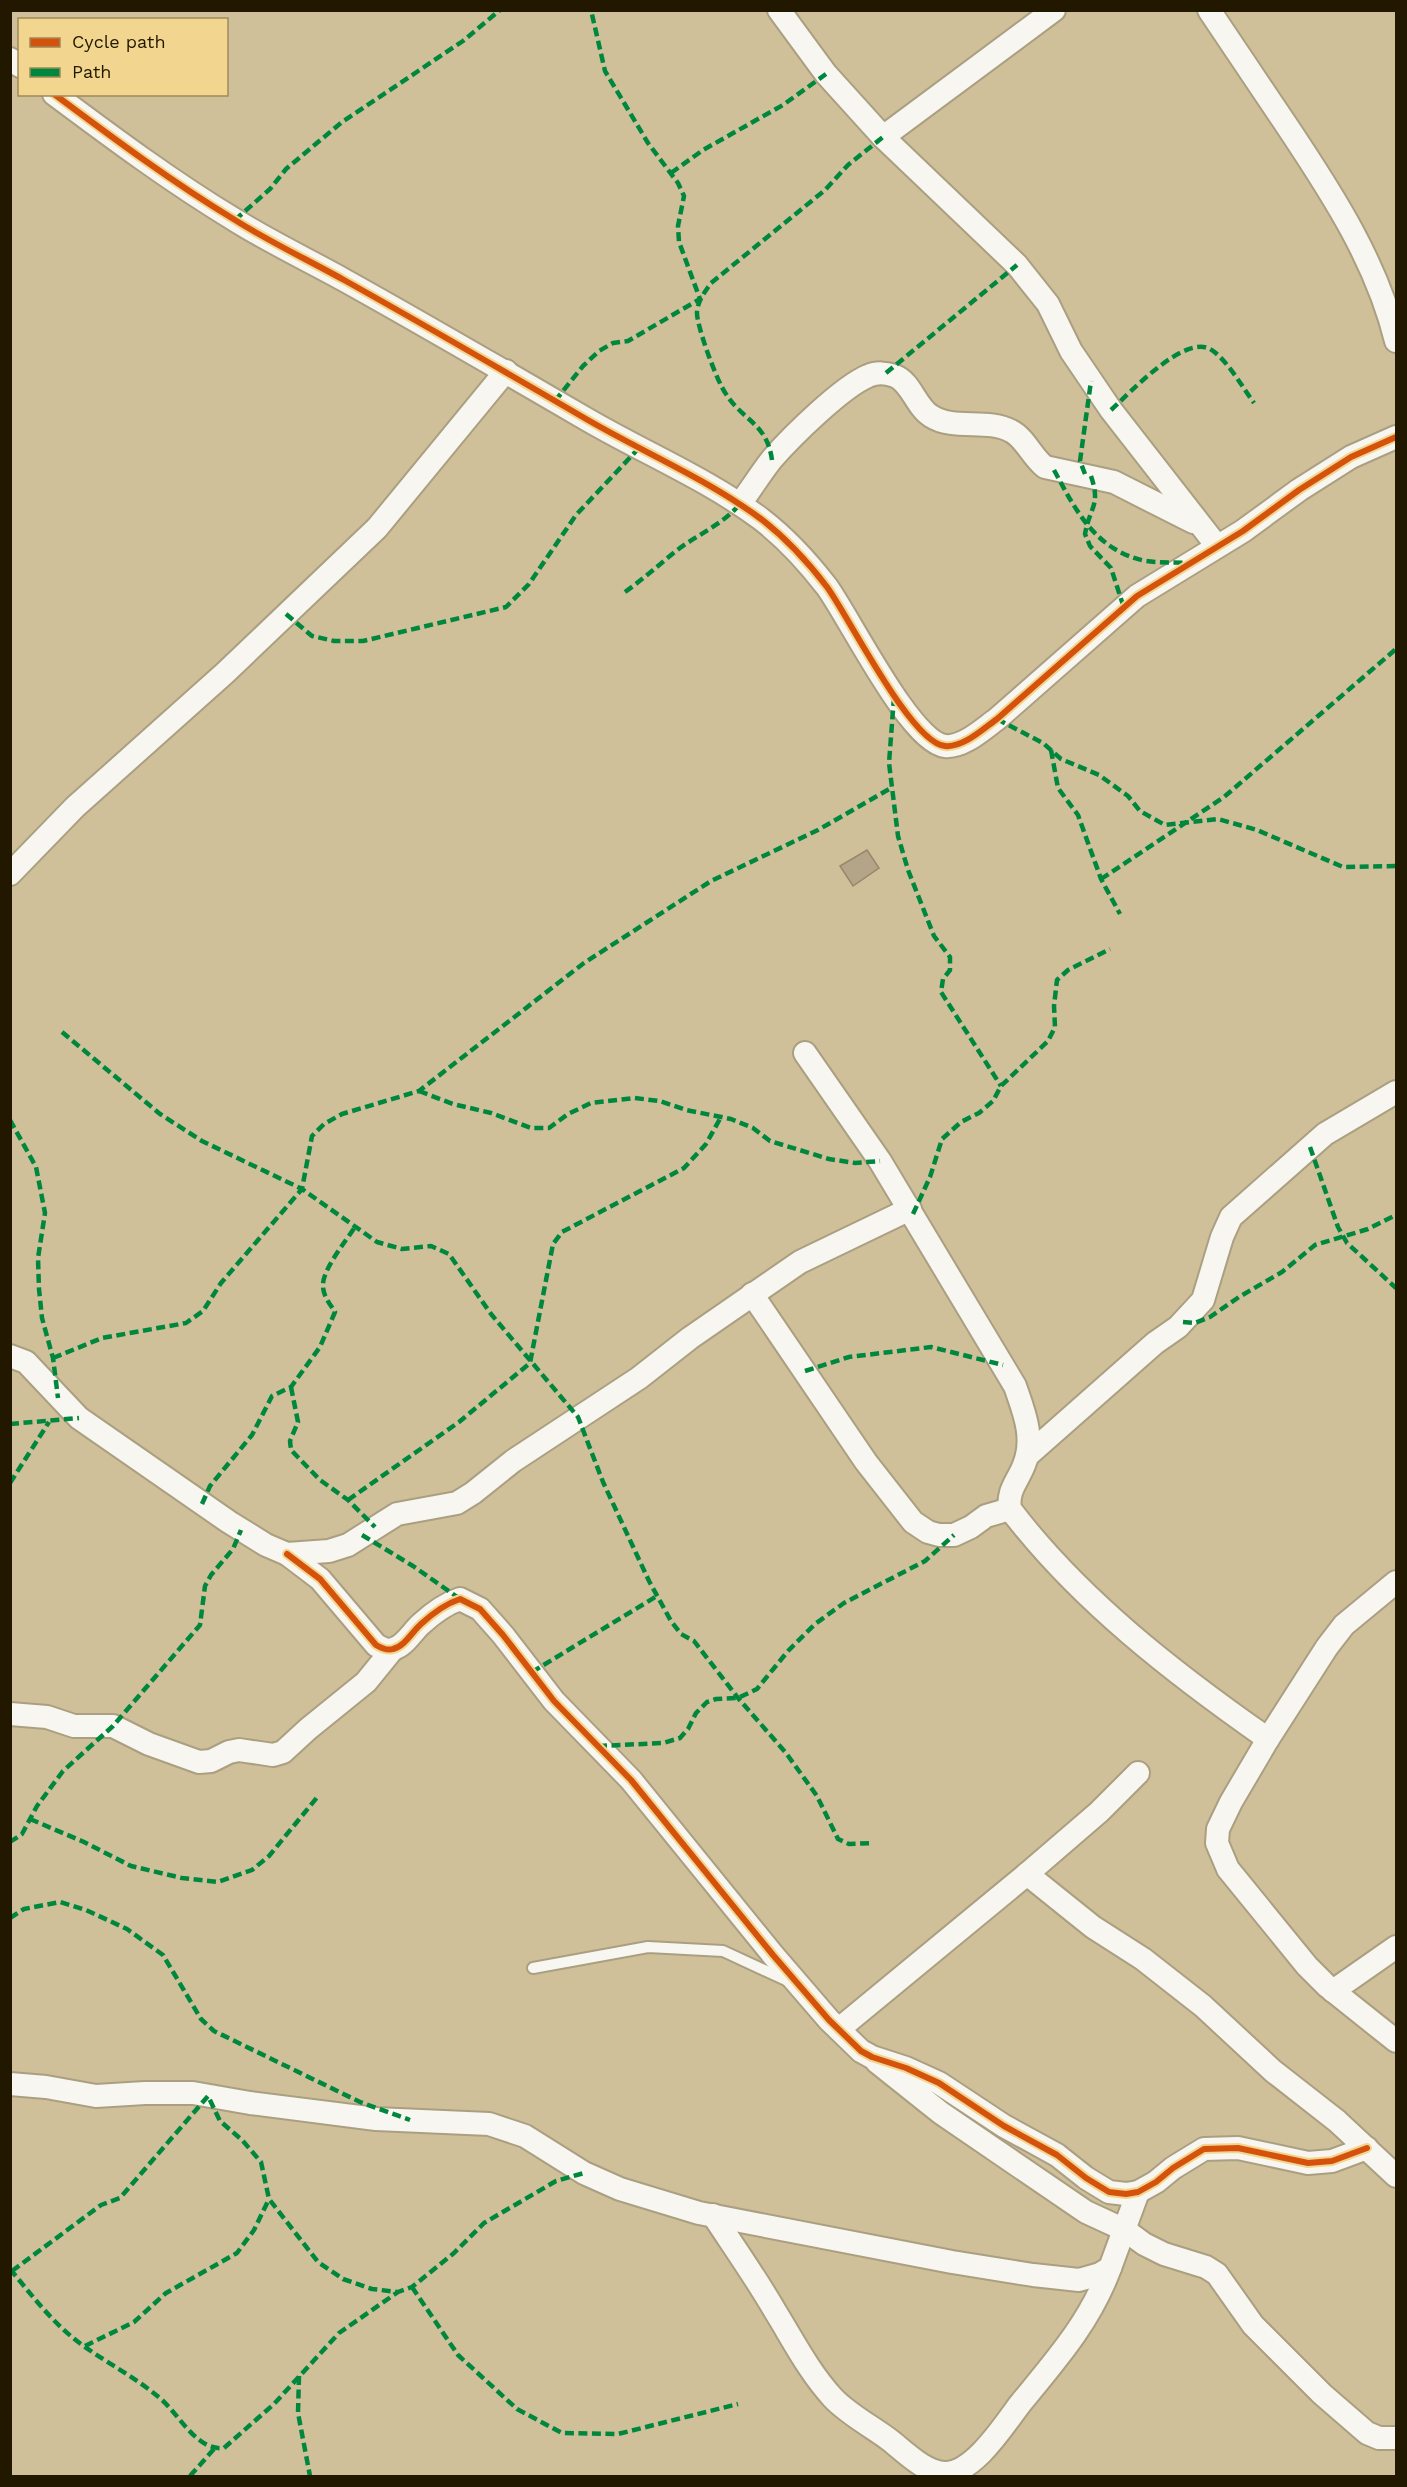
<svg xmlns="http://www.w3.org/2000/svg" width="1407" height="2487" viewBox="0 0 1407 2487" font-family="'Work Sans',sans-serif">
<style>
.building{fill:#b4a488;stroke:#97876b;stroke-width:1.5}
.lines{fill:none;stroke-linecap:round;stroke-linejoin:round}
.lane-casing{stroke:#aa9f80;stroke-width:14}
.street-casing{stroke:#aa9f80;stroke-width:26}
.lane{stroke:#f8f6f0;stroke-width:10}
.street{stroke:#f8f6f0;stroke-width:22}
.quiet{stroke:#00873e;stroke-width:4.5;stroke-dasharray:9 4.5;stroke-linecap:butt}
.cycleway-casing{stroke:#f2d690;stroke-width:10}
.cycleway{stroke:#d4520b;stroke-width:6}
</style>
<rect width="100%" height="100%" fill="#cfc09a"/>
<path class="building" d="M867 850 879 868 853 886 840 866Z"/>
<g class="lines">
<defs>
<path id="lane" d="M533 1968 648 1947 723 1951 788 1981"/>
<g id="street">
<path d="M779 10 826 74 883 137 1017 265 1048 304 1071 351 1111 410 1217 546"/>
<path d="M1209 10C1236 50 1262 89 1289 129 1333 195 1377 263 1396 341"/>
<path d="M10 59 20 66"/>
<path d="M54 94C113 138 172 182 235 220 270 242 308 260 344 280 423 324 502 370 581 416 640 451 706 478 761 519 787 539 807 561 827 587 849 617 911 743 945 746 963 748 983 729 997 719L1137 596 1243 531 1299 490 1351 457 1396 437"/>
<path d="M883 137 1054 10"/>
<path d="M740 504C751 489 761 473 772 459 792 436 842 387 868 376 876 372 887 373 895 376 911 382 916 407 931 416 954 431 987 418 1011 431 1025 438 1032 457 1045 467L1114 482 1193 522"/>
<path d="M10 874 75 807 225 673 377 528 506 371"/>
<path d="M805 1053 880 1161 1015 1386C1024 1412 1035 1438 1024 1465 1018 1481 1007 1490 1010 1509 1079 1600 1175 1674 1268 1739"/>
<path d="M752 1294 866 1462 913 1522 928 1532 939 1535H954L971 1527 986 1516 1010 1509"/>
<path d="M10 1356 26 1362 79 1418 229 1522 266 1545 287 1554 329 1551 348 1545 397 1514 457 1503 473 1493 513 1461 639 1378 690 1338 800 1262 910 1209"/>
<path d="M1027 1456 1155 1343 1178 1327 1203 1300 1222 1237 1231 1217 1325 1134 1396 1092"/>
<path d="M287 1554 320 1579 376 1645C381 1648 387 1651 393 1649 405 1646 412 1632 421 1624 433 1613 445 1604 460 1599L480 1609 503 1635 554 1701 631 1780 773 1955 829 2020 861 2051 872 2057 906 2068 939 2083 1004 2126 1057 2155 1086 2178 1109 2192 1126 2194 1138 2192 1156 2182 1173 2168 1204 2149 1238 2148 1308 2163 1332 2161 1367 2148"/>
<path d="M1396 1582 1344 1625 1327 1647 1268 1739 1231 1802 1218 1829 1217 1843 1228 1869 1307 1966 1327 1986 1396 2041"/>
<path d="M10 1714 47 1717 74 1726H113L149 1744 199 1762 211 1761 229 1752 239 1750 273 1755 283 1752 308 1729 366 1682 392 1650"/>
<path d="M1027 1874 1093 1927 1143 1959 1203 2006 1273 2071 1337 2121 1396 2176"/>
<path d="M1333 1991 1396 1947"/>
<path d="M839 2029 1027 1874 1099 1812 1138 1773"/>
<path d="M877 2062 941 2113 1086 2212 1125 2230 1144 2244 1164 2254 1206 2267 1217 2274 1253 2325 1322 2394 1367 2433 1379 2438H1396"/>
<path d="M10 2084 46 2087 96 2096 145 2093H193L250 2103 376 2119 489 2124 525 2136 584 2173 620 2189 699 2213 952 2262 1033 2275 1079 2280 1100 2274 1110 2268 1138 2192"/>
<path d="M713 2215C734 2247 756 2278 775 2311 793 2340 809 2372 833 2398 849 2415 873 2427 891 2441 906 2453 926 2473 945 2473 974 2473 1004 2425 1020 2404 1056 2360 1090 2322 1110 2268"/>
</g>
</defs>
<use href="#lane" class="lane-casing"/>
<use href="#street" class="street-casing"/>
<use href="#lane" class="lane"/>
<use href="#street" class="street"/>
<g class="quiet">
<path d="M671 173 703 150 783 105 826 74"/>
<path d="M235 220 270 189 286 169 342 122 463 41 500 10"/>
<path d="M886 373 1017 265"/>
<path d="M555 401 583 366 599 351 613 343 628 341 700 299 679 242 678 226 684 196 678 183 648 143 605 71 591 10"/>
<path d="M1111 410C1130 393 1183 335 1210 349 1226 358 1243 388 1254 403"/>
<path d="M772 460C767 423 743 421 726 394 717 382 696 324 697 312 698 300 705 292 711 283L825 190 848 165 883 137"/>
<path d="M1054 470C1076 511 1096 551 1146 561 1159 563 1174 562 1188 563"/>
<path d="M1085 474 1080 461 1091 381"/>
<path d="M1091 476C1101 506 1090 506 1085 534L1090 546 1111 568 1124 608"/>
<path d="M625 592C643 579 659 565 676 551 698 534 722 525 740 504"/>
<path d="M286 614 312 636 334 641H363L506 607 529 584 576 515 639 448"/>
<path d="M894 697 889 763 898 836 908 870 934 936 950 957V970L943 979 941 992 1001 1086"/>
<path d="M997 719 1043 743 1061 759 1099 775 1128 796 1140 811 1165 825 1218 819 1257 830 1343 867 1396 866"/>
<path d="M1051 750 1058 788 1078 815 1101 879 1120 914"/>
<path d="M1101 879 1224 797 1396 649"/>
<path d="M62 1032 160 1114 202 1141 302 1189 377 1242 402 1249 431 1246 449 1254 491 1314 578 1417 603 1482 649 1581 671 1621 681 1634 694 1641 738 1698 786 1753 817 1796 838 1839 849 1844 872 1843"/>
<path d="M419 1091 453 1104 491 1113 531 1128H549L568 1114 591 1103 634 1098 660 1101 686 1110 731 1119 753 1128 770 1141 829 1159 855 1163 880 1161"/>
<path d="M10 1120 36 1167 45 1213 38 1258 39 1289 42 1318 53 1358 58 1398"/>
<path d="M1310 1147 1338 1227 1347 1243 1396 1288"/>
<path d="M913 1214 930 1177 942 1139 961 1122 979 1113 993 1101 1001 1086 1048 1041 1055 1027 1054 1006 1057 980 1068 970 1110 949"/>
<path d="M1183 1322 1195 1323 1210 1317 1239 1297 1282 1272 1315 1245 1368 1229 1396 1215"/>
<path d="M53 1358 102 1338 186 1323 203 1311 221 1283 302 1189 312 1136 324 1124 342 1114 419 1091 584 963 711 881 818 830 891 788"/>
<path d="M805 1371 849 1357 931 1347 1003 1365"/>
<path d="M291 1387 298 1422 290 1441 291 1450 320 1480 348 1500 375 1527"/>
<path d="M10 1424 79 1418"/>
<path d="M10 1483 49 1422"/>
<path d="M348 1500 459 1422 530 1363 553 1244 562 1232 684 1168 706 1144 721 1117"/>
<path d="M202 1504 210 1486 252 1435 272 1396 291 1387 320 1347 335 1312C330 1304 323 1296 323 1286 322 1270 346 1241 355 1227"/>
<path d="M362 1535 413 1566 460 1599"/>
<path d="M532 1672 657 1596"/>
<path d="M598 1746 663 1743 680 1738 688 1729 696 1713 707 1702 716 1699 738 1698 757 1689 788 1651 815 1624 844 1603 925 1561 954 1535"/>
<path d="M30 1819 84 1842 131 1866 182 1878 218 1882 252 1870 269 1856 319 1795"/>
<path d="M10 1842 22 1834 37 1806 63 1771 113 1726 200 1625 205 1586 211 1575 233 1549 241 1530"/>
<path d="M10 1918 24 1909 60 1902 86 1910 127 1929 163 1955 201 2019 214 2031 360 2102 410 2120"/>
<path d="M10 2269C30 2293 48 2317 72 2337 100 2360 135 2376 162 2400 180 2416 197 2451 224 2448L274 2404 339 2333 398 2292"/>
<path d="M12 2271 101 2205 120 2198 208 2096 220 2121 242 2140 261 2162 269 2199 318 2262 343 2279 372 2289 398 2292 412 2287 454 2253 484 2223 556 2181 584 2173"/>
<path d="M412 2287 458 2355 517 2409 562 2433 618 2434 738 2404"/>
<path d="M85 2346 134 2322 166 2293 237 2253 254 2230 269 2199"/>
<path d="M299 2376 298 2413 310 2476"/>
<path d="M190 2476 214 2449"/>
</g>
<defs>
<g id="cycleway">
<path d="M54 94C113 138 172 182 235 220 270 242 308 260 344 280 423 324 502 370 581 416 640 451 706 478 761 519 787 539 807 561 827 587 849 617 911 743 945 746 963 748 983 729 997 719L1137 596 1243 531 1299 490 1351 457 1396 437"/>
<path d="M287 1554 320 1579 376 1645C381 1648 387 1651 393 1649 405 1646 412 1632 421 1624 433 1613 445 1604 460 1599L480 1609 503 1635 554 1701 631 1780 773 1955 829 2020 861 2051 872 2057 906 2068 939 2083 1004 2126 1057 2155 1086 2178 1109 2192 1126 2194 1138 2192 1156 2182 1173 2168 1204 2149 1238 2148 1308 2163 1332 2161 1367 2148"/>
</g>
</defs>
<use href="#cycleway" class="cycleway-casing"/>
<use href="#cycleway" class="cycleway"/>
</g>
<rect width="1407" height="2487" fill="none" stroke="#221800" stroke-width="24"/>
<rect x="18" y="18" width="210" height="78" fill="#f2d690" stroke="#9f8a56" stroke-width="1.5"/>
<rect x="30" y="38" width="30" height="9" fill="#d4520b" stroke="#9f8a56" stroke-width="1.5"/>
<text x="72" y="48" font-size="18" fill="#221800">Cycle path</text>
<rect x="30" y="68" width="30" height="9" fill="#00873e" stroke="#9f8a56" stroke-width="1.5"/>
<text x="72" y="78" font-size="18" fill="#221800">Path</text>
</svg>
